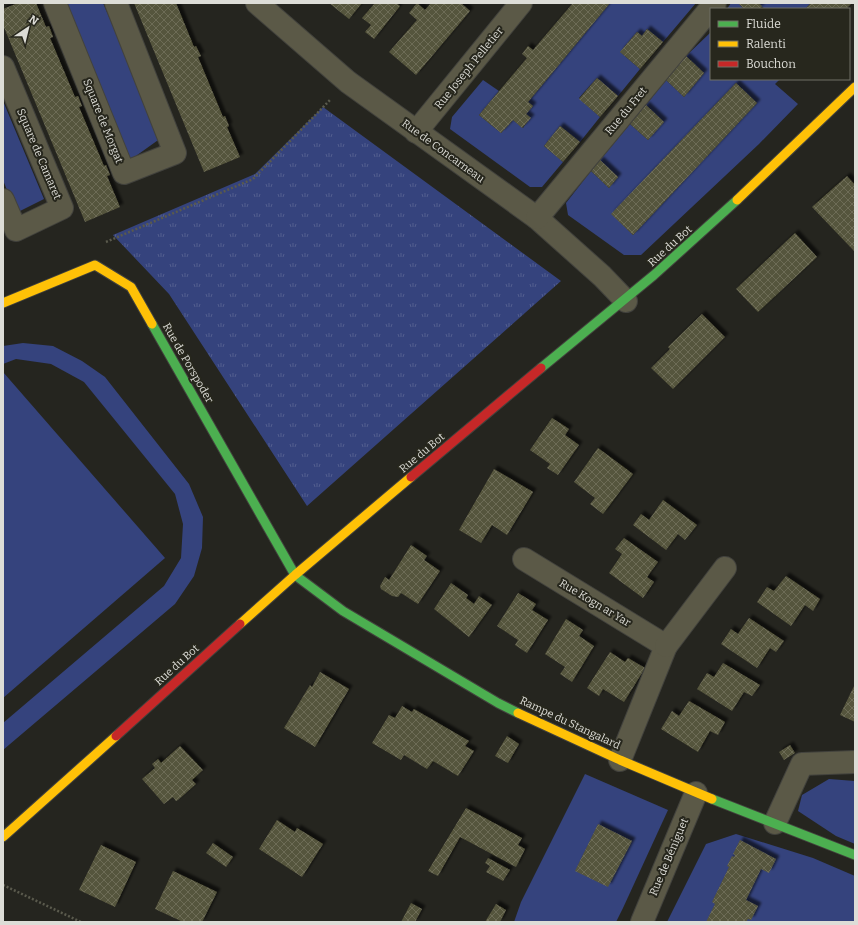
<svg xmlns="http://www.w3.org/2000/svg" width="858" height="925" viewBox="0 0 858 925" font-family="Bitter,serif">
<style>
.grass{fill:#35437d;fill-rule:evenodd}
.park{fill:url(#park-tufts)}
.building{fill:url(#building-cross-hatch);filter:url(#shadow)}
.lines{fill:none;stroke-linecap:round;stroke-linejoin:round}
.street-casing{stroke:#42423d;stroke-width:24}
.fast-casing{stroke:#42423d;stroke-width:11}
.slow-casing{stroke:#42423d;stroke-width:11}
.jam-casing{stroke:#42423d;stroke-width:11}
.path{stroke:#5a5a4d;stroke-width:2.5;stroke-dasharray:2 2;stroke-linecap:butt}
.street{stroke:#5b5947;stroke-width:22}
.fast{stroke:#4caf50;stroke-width:9}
.slow{stroke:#ffc107;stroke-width:9}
.jam{stroke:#c62828;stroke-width:9}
.labels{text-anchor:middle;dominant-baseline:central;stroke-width:4;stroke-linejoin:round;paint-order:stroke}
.street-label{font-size:11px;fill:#ddddd7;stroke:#27271d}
</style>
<defs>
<pattern id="park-tufts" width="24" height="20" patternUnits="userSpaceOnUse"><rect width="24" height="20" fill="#35437d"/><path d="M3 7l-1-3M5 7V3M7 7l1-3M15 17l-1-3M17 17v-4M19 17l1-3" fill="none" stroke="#525e8f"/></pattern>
<pattern id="building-cross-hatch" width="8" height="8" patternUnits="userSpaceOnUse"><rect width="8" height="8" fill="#55543c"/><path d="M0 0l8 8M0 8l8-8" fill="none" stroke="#6d6c57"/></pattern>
<filter id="shadow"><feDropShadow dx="3.5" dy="-3.5" stdDeviation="1" flood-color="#0009"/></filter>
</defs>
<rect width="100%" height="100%" fill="#25251f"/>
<g class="grass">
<path d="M65 3H103L161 138 126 163Z"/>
<path d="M610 3H696L663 42 647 29 642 36 637 32 620 52 640 69 618 96 597 78 579 98 600 117 580 142 560 126 544 146 563 162 542 187H530L450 129 452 117 483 80 499 91 479 115 501 133 513 120 523 128 530 118 526 114 533 106 528 102Z"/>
<path d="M731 3H738L744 9H727Z"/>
<path d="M758 3H811L805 9H765Z"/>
<path d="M711 32V79H780L775 84 798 104 759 144 641 255H624L568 215 566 203 591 171 609 188 618 177 600 160 630 124 648 140 663 122 646 105 666 80 684 97 704 73 686 56ZM736 83 757 103 633 235 612 214Z"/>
<path d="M3 101 44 199 16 213 3 180Z"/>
<path d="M23 343 53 346 82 361 105 377 189 484 203 517 202 548 194 576 175 604 3 750V723L164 586 181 558 183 524 175 494 84 382 51 364 16 359 3 364V346Z"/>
<path d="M3 372 165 558 3 698Z"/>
<path d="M585 774 668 810 623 908 616 922H514L521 902Z"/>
<path d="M829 779 855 781V844L836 836 798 811 802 795Z"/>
<path d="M736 834 813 858 855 876V922H667L706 844Z"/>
</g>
<path class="park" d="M323 107 561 281 307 506 169 294 113 235 255 174Z"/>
<g class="building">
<path d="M18 3H36L46 27 49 26 53 37 50 38 75 97 78 96 82 106 79 107 104 166 106 165 110 175 107 176 120 207 85 222 3 25V9Z"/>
<path d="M134 3H176L194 47 196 46 201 56 198 57 223 117 225 116 229 126 227 127 240 157 204 172Z"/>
<path d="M329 3H362L349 19Z"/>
<path d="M375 3H396L400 6 374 39 365 32 371 25 362 18Z"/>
<path d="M417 3 425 10 431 3H461L470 11 416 75 389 52 417 20 409 13Z"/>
<path d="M573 3H610L528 102 533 106 526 114 531 118 522 128 513 120 501 133 479 115 527 58 522 54 528 46 533 50Z"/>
<path d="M738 3H758L762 6 759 9H744Z"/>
<path d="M811 3H852L846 9H805Z"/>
<path d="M647 29 663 42 640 69 620 52 637 32 642 36Z"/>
<path d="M686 56 704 73 684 97 666 80Z"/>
<path d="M597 78 618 96 600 117 579 99Z"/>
<path d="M736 83 757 103 633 235 611 214Z"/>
<path d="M646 105 664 122 648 140 630 124Z"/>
<path d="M560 126 580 142 563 162 544 146Z"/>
<path d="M600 160 618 177 609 188 591 171Z"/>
<path d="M847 176 855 185V252L812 207Z"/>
<path d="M795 233 817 257 758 312 736 289Z"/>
<path d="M702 314 725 337 673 389 651 368 670 349 668 347Z"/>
<path d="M552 418 569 429 565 435 579 445 558 475 547 468 550 464 530 450Z"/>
<path d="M598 448 633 474 603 514 590 504 595 498 574 482Z"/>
<path d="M494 469 533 492 507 535 492 525 481 543 459 530Z"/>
<path d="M663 500 697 525 685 540 678 534 666 550 633 525 641 514 649 520Z"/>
<path d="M624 538 658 562 647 577 654 582 643 598 609 573 622 554 615 549Z"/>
<path d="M411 545 427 556 424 560 440 571 418 604 401 593 398 597 392 596 381 589 380 586 385 577 389 580Z"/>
<path d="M786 576 820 599 813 611 805 605 791 626 757 602 767 587 774 591Z"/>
<path d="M451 583 468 595 466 598 474 604 479 596 492 605 469 637 434 609Z"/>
<path d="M518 593 536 604 532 610 548 620 527 653 515 645 518 640 497 626Z"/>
<path d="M749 618 784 641 776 652 770 648 757 668 721 644 731 629 738 634Z"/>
<path d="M566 619 583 630 579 636 594 646 572 682 560 674 565 667 545 654Z"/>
<path d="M610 652 625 662 628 658 645 668 624 702 603 689 599 696 587 688Z"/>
<path d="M723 663 760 685 752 696 744 692 732 711 697 689 707 673 714 677Z"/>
<path d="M320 672 349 689 315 747 284 728 310 685 312 687Z"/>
<path d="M855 684V722L840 715Z"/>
<path d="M689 701 725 722 718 735 710 731 698 752 661 729 672 711 679 716Z"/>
<path d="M402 706 412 712 414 709 469 741 465 746 474 751 458 776 433 761 427 769 404 755 401 760 372 743 389 715 395 718Z"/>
<path d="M507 736 519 744 508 763 495 756Z"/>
<path d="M790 745 795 753 784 760 779 752Z"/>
<path d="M180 746 203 770 192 780 196 784 178 800 176 801 173 797 164 804 142 779 155 768 152 764 158 759 161 763Z"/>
<path d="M466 808 522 838 518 845 525 849 516 867 460 837 438 876 428 871Z"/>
<path d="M277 820 295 832 297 828 323 844 302 877 259 849Z"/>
<path d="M598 824 632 841 608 887 575 871Z"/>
<path d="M740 840 776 859 769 873 761 869 746 900 758 906 751 920 748 919 746 922H706L715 904 712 902 729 867 727 866 732 856 734 857 735 855 733 854Z"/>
<path d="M213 843 233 857 226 867 206 853Z"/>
<path d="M101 845 136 862 115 907 79 890Z"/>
<path d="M488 858 510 870 503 881 486 872 490 866 485 863Z"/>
<path d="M173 871 217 892 202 922H183L155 909Z"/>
<path d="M411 903 422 909 415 922H401Z"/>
<path d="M496 904 506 910 500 922H485Z"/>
</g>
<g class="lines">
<defs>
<g id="street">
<path d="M55 3 124 173 175 153 116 3"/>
<path d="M257 3 348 82 537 218 602 276 626 301"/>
<path d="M3 67 62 208 16 230 3 200"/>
<path d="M416 132 521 3"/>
<path d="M537 218 715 3"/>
<path d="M524 559 666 646 620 760"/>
<path d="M666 646 725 568"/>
<path d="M775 823 802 764 855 762"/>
<path d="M642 922 696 793"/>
</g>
<g id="fast">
<path d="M152 324 295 575 343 611 498 703 518 713"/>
<path d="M541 368 654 275 737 200"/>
<path d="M712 799 855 855"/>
</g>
<g id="slow">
<path d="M737 200 855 87"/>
<path d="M3 303 95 265 131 287 152 324"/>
<path d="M240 624 295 575 411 477"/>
<path d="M518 713 620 760 712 799"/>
<path d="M3 837 116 736"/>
</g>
<g id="jam">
<path d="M411 477 541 368"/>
<path d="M116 736 240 624"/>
</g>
</defs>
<use href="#street" class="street-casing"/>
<use href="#fast" class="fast-casing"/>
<use href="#slow" class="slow-casing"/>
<use href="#jam" class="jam-casing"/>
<g class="path">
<path d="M106 242 253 179 331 99"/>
<path d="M3 885 81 922"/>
</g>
<use href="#street" class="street"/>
<use href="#fast" class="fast"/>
<use href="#slow" class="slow"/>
<use href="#jam" class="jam"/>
</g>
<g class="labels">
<g class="street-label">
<text transform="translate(469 68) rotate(-51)">Rue Joseph Pelletier</text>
<text transform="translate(626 111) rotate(-50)">Rue du Fret</text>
<text transform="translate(103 121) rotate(68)">Square de Morgat</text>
<text transform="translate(443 151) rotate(36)">Rue de Concarneau</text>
<text transform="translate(39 154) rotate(67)">Square de Camaret</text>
<text transform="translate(670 246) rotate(-42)">Rue du Bot</text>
<text transform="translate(188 363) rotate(60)">Rue de Porspoder</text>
<text transform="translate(422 453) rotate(-40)">Rue du Bot</text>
<text transform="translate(595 603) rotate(31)">Rue Kogn ar Yar</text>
<text transform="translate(177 665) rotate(-42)">Rue du Bot</text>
<text transform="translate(570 723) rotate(25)">Rampe du Stangalard</text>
<text transform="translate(669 857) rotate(-67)">Rue de Béniguet</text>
</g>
</g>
<rect width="858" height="925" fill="none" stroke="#ddddd7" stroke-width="8"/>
<rect x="710" y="8" width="140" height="72" fill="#27271d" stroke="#707067"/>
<rect x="718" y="21" width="20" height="6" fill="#4caf50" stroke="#707067"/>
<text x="746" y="28" font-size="12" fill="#ddddd7">Fluide</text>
<rect x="718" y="41" width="20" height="6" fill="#ffc107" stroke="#707067"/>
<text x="746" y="48" font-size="12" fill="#ddddd7">Ralenti</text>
<rect x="718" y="61" width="20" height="6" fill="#c62828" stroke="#707067"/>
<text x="746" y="68" font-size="12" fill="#ddddd7">Bouchon</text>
<g transform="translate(28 28) rotate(35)" stroke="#27271d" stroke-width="3" paint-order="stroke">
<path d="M0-3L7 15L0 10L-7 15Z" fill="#ddddd7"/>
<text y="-6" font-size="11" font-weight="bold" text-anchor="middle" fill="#ddddd7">N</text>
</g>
</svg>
